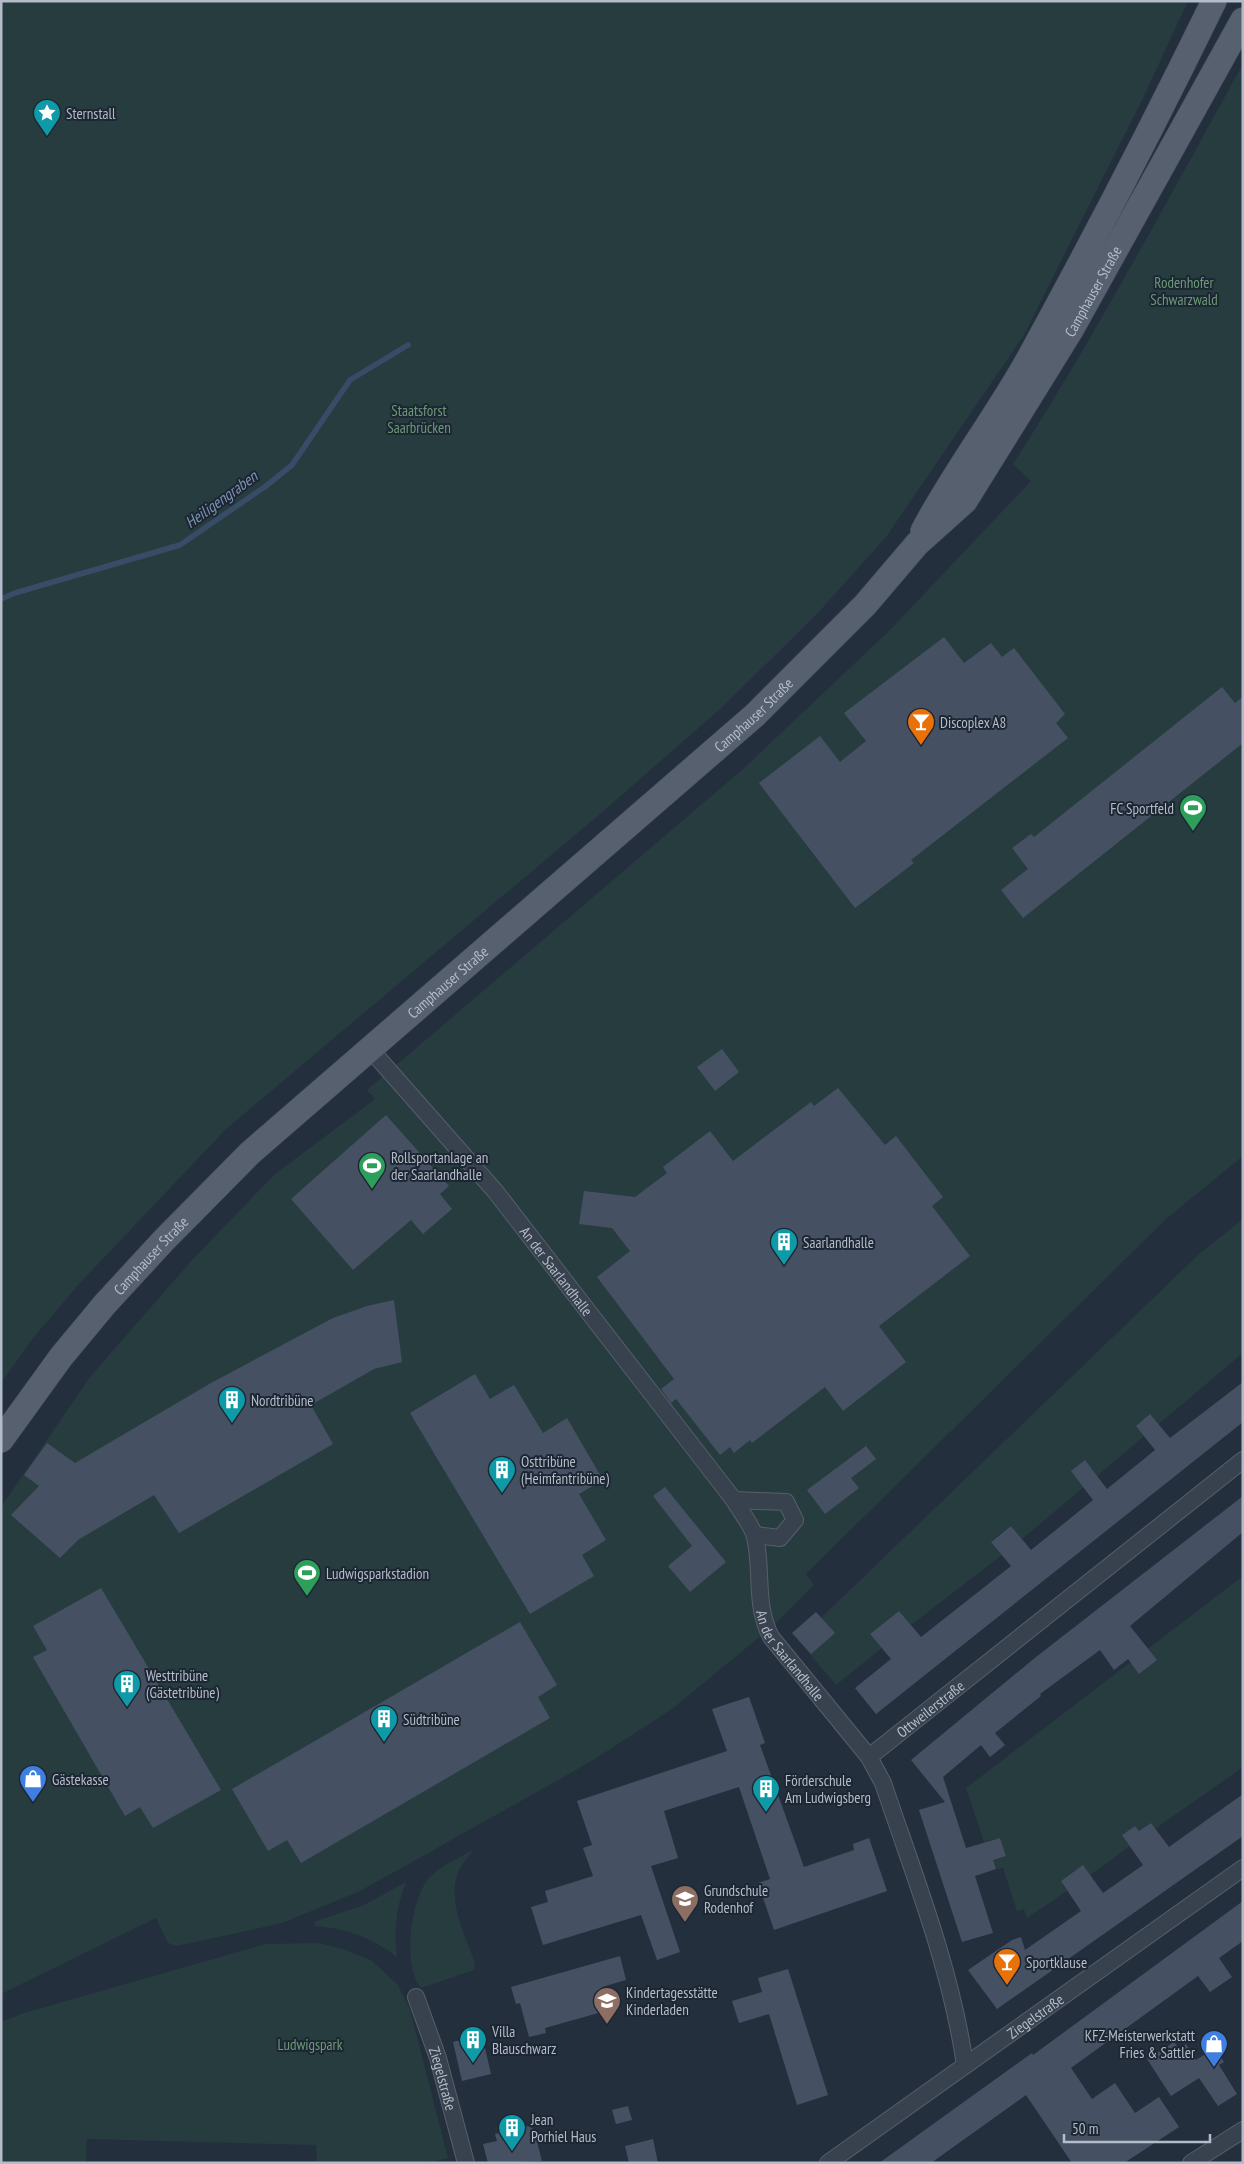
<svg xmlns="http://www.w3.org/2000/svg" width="1244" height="2164" viewBox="0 0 1244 2164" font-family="'PT Sans Narrow',sans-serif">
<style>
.green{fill:#263c3f}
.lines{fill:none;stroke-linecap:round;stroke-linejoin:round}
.stream{stroke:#394c67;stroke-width:5.5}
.building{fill:#455162}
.minor-casing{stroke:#565f6c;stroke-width:18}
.primary-casing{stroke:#414a57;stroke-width:26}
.minor{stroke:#38414e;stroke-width:16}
.primary{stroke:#56606e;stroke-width:25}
.labels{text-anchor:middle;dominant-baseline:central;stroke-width:4;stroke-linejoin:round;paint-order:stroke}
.poi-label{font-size:15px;fill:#b4bcc9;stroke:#1d2633;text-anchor:start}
.park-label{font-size:15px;fill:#6b9a76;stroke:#1d2633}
.street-label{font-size:15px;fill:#b4bcc9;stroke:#1d2633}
.water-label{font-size:16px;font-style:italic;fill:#7c92b1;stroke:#1d2633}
</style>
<rect width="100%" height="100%" fill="#242f3e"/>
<g class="green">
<path d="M1 1H1188L1144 96 1024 335 886 537 817 614 719 710 600 814 226 1129 80 1283 33 1338 1 1383Z"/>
<path d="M1243 64V1156L1166 1219 806 1574 814 1585 774 1625 672 1709 590 1762 398 1870 358 1892 282 1923 177 1946 168 1943 156 1918 1 1994V1507L90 1377 192 1260 275 1174 375 1099 367 1090 743 769 890 630 1031 481 1013 464C1096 335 1168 199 1243 64Z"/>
<path d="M1243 1219V1353L1022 1539 1011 1526 991 1541 1002 1555 911 1625 899 1611 870 1634 882 1648 836 1685 798 1640 1199 1254Z"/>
<path d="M1243 1576V1767L1155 1829 1151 1823 1139 1831 1135 1826 1122 1835 1130 1846 1090 1875 1083 1866 1061 1881 1067 1891 1027 1918 1024 1909 1017 1911 1003 1868 996 1869 993 1860 1006 1856 1000 1838 984 1842 966 1788Z"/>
<path d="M474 1849C470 1855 464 1861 460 1868 445 1898 465 1934 475 1963L474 1970 421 1988C402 1966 410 1894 432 1875 443 1865 461 1857 474 1849Z"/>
<path d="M406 1882C396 1907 394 1930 397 1957 373 1938 346 1928 315 1926L314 1922 364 1905Z"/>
<path d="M318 1943 343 1949 371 1960 398 1985 410 2010 448 2158 427 2163H317L316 2145 87 2139 86 2163H1V2022L24 2013 266 1944Z"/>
</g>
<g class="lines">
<path class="stream" d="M1 599 15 593 180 545 266 486 292 465 350 380 408 345"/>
</g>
<g class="building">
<path d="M944 637 964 663 991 643 1002 657 1014 648 1065 714 1056 723 1068 738 911 860 914 863 855 908 759 783 820 736 840 762 866 741 844 713Z"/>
<path d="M1222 687 1235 703 1243 697V743L1023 918 1001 890 1028 869 1012 848 1031 834 1034 837Z"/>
<path d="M722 1049 739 1072 715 1091 697 1067Z"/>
<path d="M838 1088 885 1145 896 1136 943 1197 932 1206 970 1256 879 1326 906 1362 843 1411 825 1387 752 1443 750 1440 734 1453 730 1447 720 1455 676 1399 671 1403 661 1389 674 1379 597 1277 630 1251 612 1228 579 1224 584 1191 635 1197 667 1173 663 1167 710 1131 733 1161 811 1102 814 1106Z"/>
<path d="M386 1115 449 1186 440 1194 452 1209 423 1234 411 1220 353 1270 291 1199Z"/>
<path d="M394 1300 402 1362 374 1369 311 1405 333 1444 179 1533 154 1495 78 1540 60 1558 11 1515 39 1486 24 1475 47 1443 75 1463 211 1383 333 1318 367 1306Z"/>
<path d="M475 1374 490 1399 514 1385 543 1433 567 1418 603 1480 579 1494 606 1540 582 1555 594 1576 530 1614 410 1413Z"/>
<path d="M1243 1382V1422L876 1714 855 1688 891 1659 870 1634 899 1611 921 1637 1011 1566 991 1542 1011 1526 1031 1550 1093 1500 1071 1471 1085 1460 1107 1489 1155 1450 1136 1426 1150 1414 1170 1438Z"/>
<path d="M866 1446 876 1459 851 1478 859 1488 825 1514 807 1490Z"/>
<path d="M665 1487 726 1562 690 1592 668 1566 692 1546 653 1496Z"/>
<path d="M1243 1496V1532L1130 1626 1157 1660 1139 1674 1128 1659 1114 1670 1100 1650 1040 1694 1041 1696 995 1733 1005 1745 990 1757 981 1745 943 1777 966 1848 1000 1838 1006 1856 993 1860 996 1869 975 1876 993 1933 962 1942 919 1810 945 1802 911 1760 1036 1657Z"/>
<path d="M101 1588 221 1790 153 1828 140 1807 125 1816 33 1657 47 1650 33 1626Z"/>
<path d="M816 1612 835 1633 811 1654 792 1633Z"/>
<path d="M520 1622 557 1685 538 1697 550 1718 301 1863 287 1840 268 1851 232 1789Z"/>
<path d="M749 1697 765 1743 760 1745 804 1867 854 1850 853 1844 869 1838 887 1891 774 1930 758 1883 770 1879 739 1787 664 1811 678 1858 651 1866 680 1952 657 1960 641 1915 543 1945 531 1907 548 1902 545 1891 593 1876 583 1848 592 1845 577 1801 727 1751 712 1709Z"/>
<path d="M1243 1794V1836L997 2009 968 1970 1012 1940 1021 1937 1025 1950 1081 1911 1061 1881 1083 1865 1103 1893 1143 1865 1122 1835 1135 1826 1139 1831 1151 1823 1169 1847Z"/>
<path d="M1243 1901V1941L1219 1958 1232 1977 1210 1992 1198 1976 1071 2068 1092 2099 1115 2083 1135 2113 1159 2097 1179 2127 1124 2163H1072L1026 2095 931 2163H879L1032 2053 1033 2055Z"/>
<path d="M620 1956 626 1980 602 1987 609 2010 545 2028 546 2033 529 2037 520 2003 516 2004 511 1987Z"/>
<path d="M788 1969 828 2095 797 2105 769 2014 739 2023 732 2001 762 1992 758 1978Z"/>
<path d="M482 2035 491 2074 462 2081 453 2042Z"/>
<path d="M1174 2042 1179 2049 1186 2044 1196 2060 1215 2048 1224 2062 1219 2065 1237 2094 1218 2106 1199 2078 1171 2096 1147 2059Z"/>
<path d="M628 2106 632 2120 616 2124 612 2110Z"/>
<path d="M528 2126 552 2139 537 2142 542 2161 488 2163 483 2144 497 2141 495 2134Z"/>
<path d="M653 2139 658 2163H629L625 2146Z"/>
</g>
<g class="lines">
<defs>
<g id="minor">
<path id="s1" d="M370 1049 495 1191 734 1500C740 1511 752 1525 755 1537 763 1572 754 1604 771 1637L869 1757 883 1783C914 1875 951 1968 965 2065"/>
<path d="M734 1500 786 1502 795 1520 780 1538 755 1535"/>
<path id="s2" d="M869 1757 1243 1460"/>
<path id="s3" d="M416 1997 438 2058 466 2163"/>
<path id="s4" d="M828 2163 1243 1868"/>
<path d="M1191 2163 1243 2130"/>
</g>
<g id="primary">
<path d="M923 531C954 472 995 419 1028 360 1093 242 1155 122 1214 1"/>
<path id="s5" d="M1 1440 61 1357 105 1304 164 1240 250 1153 755 715 865 605 917 544 965 501 1071 330 1243 20"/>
</g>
</defs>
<use href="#minor" class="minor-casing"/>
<use href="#primary" class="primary-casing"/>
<use href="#minor" class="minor"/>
<use href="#primary" class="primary"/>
</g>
<defs>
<symbol id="sight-pin" viewBox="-11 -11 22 30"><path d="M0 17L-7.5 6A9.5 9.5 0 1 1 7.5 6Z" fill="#0f9aa8" stroke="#1d2633"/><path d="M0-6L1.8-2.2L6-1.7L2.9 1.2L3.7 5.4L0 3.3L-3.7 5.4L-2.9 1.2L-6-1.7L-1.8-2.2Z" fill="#fff"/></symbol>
<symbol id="bar-pin" viewBox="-11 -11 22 30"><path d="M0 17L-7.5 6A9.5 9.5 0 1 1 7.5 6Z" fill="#e8710a" stroke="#1d2633"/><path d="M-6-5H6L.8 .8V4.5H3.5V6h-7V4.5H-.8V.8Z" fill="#fff"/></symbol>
<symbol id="stadium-pin" viewBox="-11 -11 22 30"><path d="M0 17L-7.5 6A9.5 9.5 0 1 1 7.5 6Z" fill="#2e9e5b" stroke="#1d2633"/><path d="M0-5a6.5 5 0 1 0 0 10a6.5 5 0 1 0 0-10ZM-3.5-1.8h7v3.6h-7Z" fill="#fff"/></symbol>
<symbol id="building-pin" viewBox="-11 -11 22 30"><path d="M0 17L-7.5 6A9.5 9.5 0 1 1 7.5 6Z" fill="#0f9aa8" stroke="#1d2633"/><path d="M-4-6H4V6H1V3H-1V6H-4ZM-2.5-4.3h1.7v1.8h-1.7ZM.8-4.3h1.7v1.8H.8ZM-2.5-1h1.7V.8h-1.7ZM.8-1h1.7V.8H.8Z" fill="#fff"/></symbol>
<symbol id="shop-pin" viewBox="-11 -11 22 30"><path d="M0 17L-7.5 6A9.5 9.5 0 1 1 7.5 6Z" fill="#3f7fe0" stroke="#1d2633"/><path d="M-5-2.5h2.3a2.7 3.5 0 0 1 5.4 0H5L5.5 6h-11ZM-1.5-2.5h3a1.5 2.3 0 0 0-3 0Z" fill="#fff"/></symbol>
<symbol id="school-pin" viewBox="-11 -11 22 30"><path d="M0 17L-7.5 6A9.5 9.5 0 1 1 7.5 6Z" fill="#8d6e63" stroke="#1d2633"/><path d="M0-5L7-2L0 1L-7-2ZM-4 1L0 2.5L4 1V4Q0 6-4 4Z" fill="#fff"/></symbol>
</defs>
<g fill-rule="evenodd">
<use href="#sight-pin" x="31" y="97" width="32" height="43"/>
<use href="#bar-pin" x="905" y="706" width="32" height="43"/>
<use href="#stadium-pin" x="1177" y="792" width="32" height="43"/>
<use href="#stadium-pin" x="356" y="1150" width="32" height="43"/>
<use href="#building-pin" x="768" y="1226" width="32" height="43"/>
<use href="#building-pin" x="216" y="1384" width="32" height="43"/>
<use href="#building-pin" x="486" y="1454" width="32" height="43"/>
<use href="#stadium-pin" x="291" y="1557" width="32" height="43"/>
<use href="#building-pin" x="111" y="1668" width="32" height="43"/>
<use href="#building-pin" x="368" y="1703" width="32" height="43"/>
<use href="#shop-pin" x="17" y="1763" width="32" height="43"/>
<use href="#building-pin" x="750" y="1773" width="32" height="43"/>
<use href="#school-pin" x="669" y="1883" width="32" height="43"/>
<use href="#bar-pin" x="991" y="1946" width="32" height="43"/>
<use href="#school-pin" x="591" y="1985" width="32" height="43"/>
<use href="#building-pin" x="457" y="2024" width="32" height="43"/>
<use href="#shop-pin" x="1198" y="2028" width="32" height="43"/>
<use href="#building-pin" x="496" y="2112" width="32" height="43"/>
</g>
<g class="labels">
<g class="poi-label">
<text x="66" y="113">Sternstall</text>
<text x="940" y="722">Discoplex A8</text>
<text x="1174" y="808" text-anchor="end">FC Sportfeld</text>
<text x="391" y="1157">Rollsportanlage an<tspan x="391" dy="17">der Saarlandhalle</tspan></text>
<text x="803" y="1242">Saarlandhalle</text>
<text x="251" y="1400">Nordtribüne</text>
<text x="521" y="1461">Osttribüne<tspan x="521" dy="17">(Heimfantribüne)</tspan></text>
<text x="326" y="1573">Ludwigsparkstadion</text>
<text x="146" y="1675">Westtribüne<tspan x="146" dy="17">(Gästetribüne)</tspan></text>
<text x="403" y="1719">Südtribüne</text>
<text x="52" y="1779">Gästekasse</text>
<text x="785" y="1780">Förderschule<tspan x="785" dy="17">Am Ludwigsberg</tspan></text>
<text x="704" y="1890">Grundschule<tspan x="704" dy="17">Rodenhof</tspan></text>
<text x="1026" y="1962">Sportklause</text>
<text x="626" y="1992">Kindertagesstätte<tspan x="626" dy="17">Kinderladen</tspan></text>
<text x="492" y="2031">Villa<tspan x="492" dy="17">Blauschwarz</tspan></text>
<text x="1195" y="2035" text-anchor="end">KFZ-Meisterwerkstatt<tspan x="1195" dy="17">Fries &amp; Sattler</tspan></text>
<text x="531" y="2119">Jean<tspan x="531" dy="17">Porhiel Haus</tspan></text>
</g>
<g class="park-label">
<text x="1184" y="282">Rodenhofer<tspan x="1184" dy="17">Schwarzwald</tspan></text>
<text x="419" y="410">Staatsforst<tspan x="419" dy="17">Saarbrücken</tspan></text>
<text x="310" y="2044">Ludwigspark</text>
</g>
<g class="street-label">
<text stroke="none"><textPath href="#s5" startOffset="1595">Camphauser Straße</textPath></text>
<text stroke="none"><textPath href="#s5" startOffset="1048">Camphauser Straße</textPath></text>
<text stroke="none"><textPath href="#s5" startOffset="642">Camphauser Straße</textPath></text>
<text stroke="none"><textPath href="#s5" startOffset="238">Camphauser Straße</textPath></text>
<text stroke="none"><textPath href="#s1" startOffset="290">An der Saarlandhalle</textPath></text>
<text stroke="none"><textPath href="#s1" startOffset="750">An der Saarlandhalle</textPath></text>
<text stroke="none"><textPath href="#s2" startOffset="78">Ottweilerstraße</textPath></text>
<text stroke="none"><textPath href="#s4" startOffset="254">Ziegelstraße</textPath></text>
<text stroke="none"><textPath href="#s3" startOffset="86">Ziegelstraße</textPath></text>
</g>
<g class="water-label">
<text transform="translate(221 499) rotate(-36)">Heiligengraben</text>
</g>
</g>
<rect width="1244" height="2164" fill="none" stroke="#b4bcc9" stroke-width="5"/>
<path d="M1064 2134v8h146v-8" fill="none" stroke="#b4bcc9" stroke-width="2.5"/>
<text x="1072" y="2134" font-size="15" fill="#b4bcc9" stroke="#1d2633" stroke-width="4" paint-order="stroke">50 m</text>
</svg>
